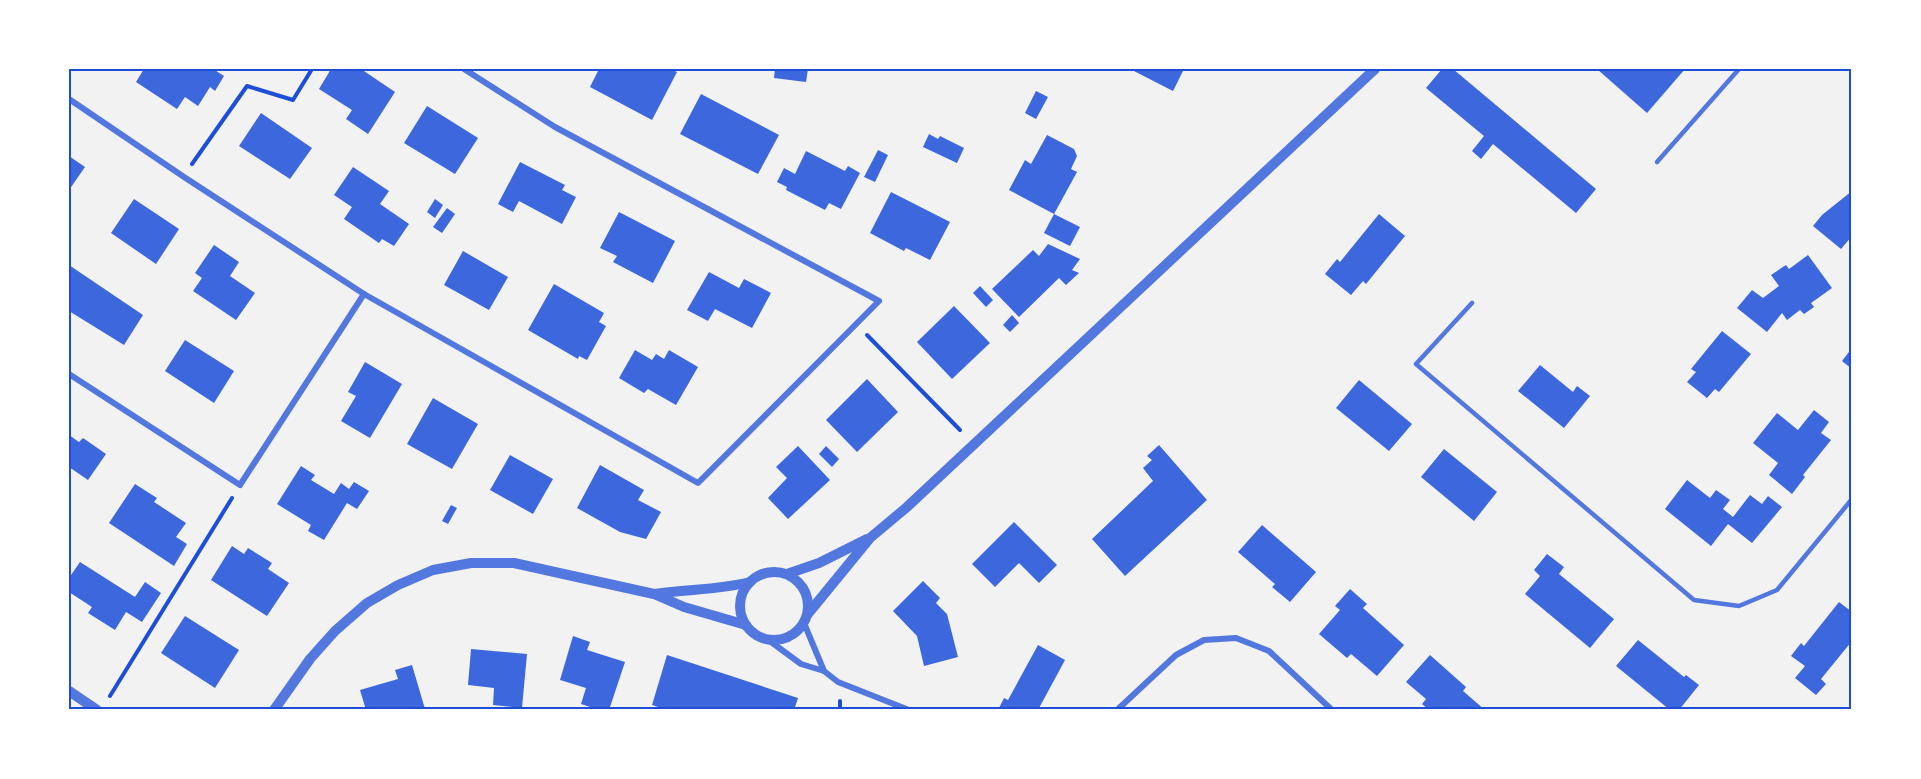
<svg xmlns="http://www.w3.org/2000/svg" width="1921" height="779" viewBox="0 0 1921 779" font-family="Manrope,sans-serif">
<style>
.building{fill:#3d67dc}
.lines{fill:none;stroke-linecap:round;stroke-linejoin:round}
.path{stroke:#1d4ed8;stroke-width:4}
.service{stroke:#5277de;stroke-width:4.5}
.minor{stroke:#5277de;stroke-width:6}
.tertiary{stroke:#5277de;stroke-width:10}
.neatline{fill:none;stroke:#1d4ed8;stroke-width:2}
</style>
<rect width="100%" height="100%" fill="#f2f2f2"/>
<g class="building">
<path d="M144 69H213L224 76 215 91 210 87 198 106 185 97 177 109 136 82Z"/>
<path d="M331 69H361L395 92 368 134 346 119 352 110 319 89Z"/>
<path d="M599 69H671L677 72 652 120 590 87Z"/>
<path d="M775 69H808L806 82 774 78Z"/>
<path d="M1130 69H1184L1173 91Z"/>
<path d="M1442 69H1453L1596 189 1576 213 1493 144 1481 159 1472 151 1484 136 1426 88Z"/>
<path d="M1597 69H1685L1647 113Z"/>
<path d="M1036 91 1048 97 1036 119 1025 113Z"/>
<path d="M701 94 779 135 758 174 680 134Z"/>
<path d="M427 106 478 138 455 174 404 143Z"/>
<path d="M261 113 312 148 290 179 239 146Z"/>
<path d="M929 134 938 139 940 136 964 148 957 163 923 147Z"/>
<path d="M1047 135 1074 149 1077 156 1071 169 1077 172 1054 214 1009 190 1025 160 1031 164Z"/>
<path d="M878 150 888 155 875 182 864 177Z"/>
<path d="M806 151 845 171 848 166 860 173 841 209 829 203 825 210 786 190 787 187 777 182 784 168 795 174Z"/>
<path d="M69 156 85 167 69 190Z"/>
<path d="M520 162 565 185 562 190 576 197 562 224 519 201 513 212 498 204Z"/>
<path d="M353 167 389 191 380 204 409 224 394 246 382 239 379 243 344 219 352 207 334 195Z"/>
<path d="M1852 191V236L1841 249 1813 226 1822 215Z"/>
<path d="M891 192 950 222 930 260 906 248 904 251 870 233Z"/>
<path d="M134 199 179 229 156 264 111 233Z"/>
<path d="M435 199 443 205 435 218 427 212Z"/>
<path d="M447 208 455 214 442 233 433 227Z"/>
<path d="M619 212 675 241 653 283 613 262 617 256 600 248Z"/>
<path d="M1054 214 1080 227 1070 246 1044 233Z"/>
<path d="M1379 214 1405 236 1366 284 1363 281 1351 295 1325 274 1337 259 1340 262Z"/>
<path d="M1048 244 1080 259 1072 270 1079 273 1066 285 1059 278 1019 317 992 289 1033 250 1039 256Z"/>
<path d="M214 245 239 262 230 276 255 293 236 320 193 291 202 278 195 273Z"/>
<path d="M463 251 508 277 489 310 444 285Z"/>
<path d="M1808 255 1832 288 1811 303 1814 307 1804 314 1800 310 1787 320 1782 313 1767 332 1737 308 1752 290 1763 298 1779 286 1771 275 1786 265 1789 269Z"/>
<path d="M69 265 143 315 124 345 69 311Z"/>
<path d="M709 272 739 288 744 279 771 293 752 328 715 309 708 321 687 310Z"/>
<path d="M554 284 604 313 599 322 606 326 587 360 579 356 578 359 528 330Z"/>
<path d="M980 286 993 300 986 307 973 293Z"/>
<path d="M954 306 990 343 952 379 917 342Z"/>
<path d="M1012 315 1019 323 1010 332 1003 325Z"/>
<path d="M1722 331 1751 354 1719 392 1715 389 1707 398 1687 382 1696 372 1691 369Z"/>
<path d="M185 340 234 371 214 403 165 371Z"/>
<path d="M1852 348V369L1842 361Z"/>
<path d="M635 350 652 360 656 354 664 359 669 350 698 367 676 405 648 389 644 393 619 378Z"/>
<path d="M365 362 402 384 370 438 341 421 356 396 348 392Z"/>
<path d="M1540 365 1573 392 1577 386 1590 396 1564 428 1518 391Z"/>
<path d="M867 379 898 412 857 452 826 420Z"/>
<path d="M1359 380 1412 424 1389 451 1336 408Z"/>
<path d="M433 398 478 424 452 469 407 444Z"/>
<path d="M1814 410 1829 422 1821 433 1831 440 1803 475 1805 477 1792 494 1769 475 1778 463 1753 443 1777 413 1798 430Z"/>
<path d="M69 435 79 442 83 438 106 454 88 480 69 467Z"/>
<path d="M1159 445 1207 500 1125 576 1092 539 1153 481 1143 468 1152 460 1147 456Z"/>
<path d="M798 446 830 480 788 519 768 498 787 478 776 467Z"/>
<path d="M826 446 839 459 832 467 819 454Z"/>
<path d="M1444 449 1497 492 1474 521 1421 477Z"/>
<path d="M510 455 553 479 533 514 490 490Z"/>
<path d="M600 465 644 490 638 500 661 512 646 539 620 532 577 508Z"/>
<path d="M301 466 315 475 311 480 334 494 341 483 349 489 354 482 369 491 357 509 347 503 324 540 308 531 311 525 277 504Z"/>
<path d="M1687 480 1710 498 1716 490 1730 500 1723 509 1733 517 1750 495 1762 504 1768 496 1782 507 1752 543 1728 524 1711 546 1665 509Z"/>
<path d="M135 484 157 498 154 502 186 523 176 537 187 544 174 566 109 523Z"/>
<path d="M451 505 457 508 448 524 442 521Z"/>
<path d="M1014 522 1057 565 1039 583 1019 563 995 587 972 564Z"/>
<path d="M1262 525 1316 572 1290 602 1272 587 1275 584 1238 552Z"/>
<path d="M232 546 244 554 248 548 272 563 268 569 289 583 267 616 211 580Z"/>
<path d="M1547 554 1564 567 1559 574 1614 619 1590 648 1525 594 1540 576 1534 570Z"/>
<path d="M80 562 135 597 145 582 161 593 142 622 126 612 115 630 88 613 92 607 69 592V578Z"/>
<path d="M923 581 940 598 936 603 947 614 958 657 924 666 917 636 893 611Z"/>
<path d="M1350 589 1367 604 1363 608 1404 645 1377 676 1351 654 1347 658 1319 634 1340 610 1335 606Z"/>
<path d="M1839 602 1852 612V641L1821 679 1826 684 1816 695 1795 678 1805 666 1791 656 1801 643 1804 646Z"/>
<path d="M185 616 239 650 215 688 161 653Z"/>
<path d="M573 636 590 642 587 650 625 662 609 710H599L581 704 586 688 560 680Z"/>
<path d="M1638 640 1684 677 1686 675 1699 685 1679 710H1670L1616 666Z"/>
<path d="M1038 645 1065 660 1038 710H998L1004 698 1008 700Z"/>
<path d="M471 649 527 654 522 708 493 705 494 688 468 685Z"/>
<path d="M667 655 798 698 794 710H667L652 705Z"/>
<path d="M1430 655 1466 687 1463 691 1485 710H1429L1422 704 1426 699 1406 682Z"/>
<path d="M412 665 425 709 366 710 360 690 398 679 395 670Z"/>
</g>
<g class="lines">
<g class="path">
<path d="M192 164 247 86 293 100 312 69"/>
<path d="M867 335 960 430"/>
<path d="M110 696 232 498"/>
<path d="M840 701V710"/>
</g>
<g class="service">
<path d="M1657 162 1739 69"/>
<path d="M1472 303 1416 364 1694 600 1739 606 1777 590 1852 499"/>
</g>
<g class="minor">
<path d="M69 99 184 177 364 294 698 483 879 301 555 127 464 69"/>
<path d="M69 374 240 485 364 294"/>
<path d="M804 623 824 671"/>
<path d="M767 639 801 664 824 671 838 682 909 710"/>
<path d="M1117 710 1176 655 1204 640 1236 638 1269 651 1332 710"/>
</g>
<g class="tertiary">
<circle cx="774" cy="606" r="34"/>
<path d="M787 574 819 563 867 539"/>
<path d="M655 594C687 589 719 590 750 582"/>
<path d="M807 615 870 538 907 507 1375 69"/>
<path d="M69 691 97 710"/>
<path d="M274 710 310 659 335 631 367 603 398 585 433 570 471 563H514L654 594 684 607 746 625"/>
</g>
</g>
<rect width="1921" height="779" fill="none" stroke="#ffffff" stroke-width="141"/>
<rect x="70" y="70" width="1780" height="638" class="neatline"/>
</svg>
